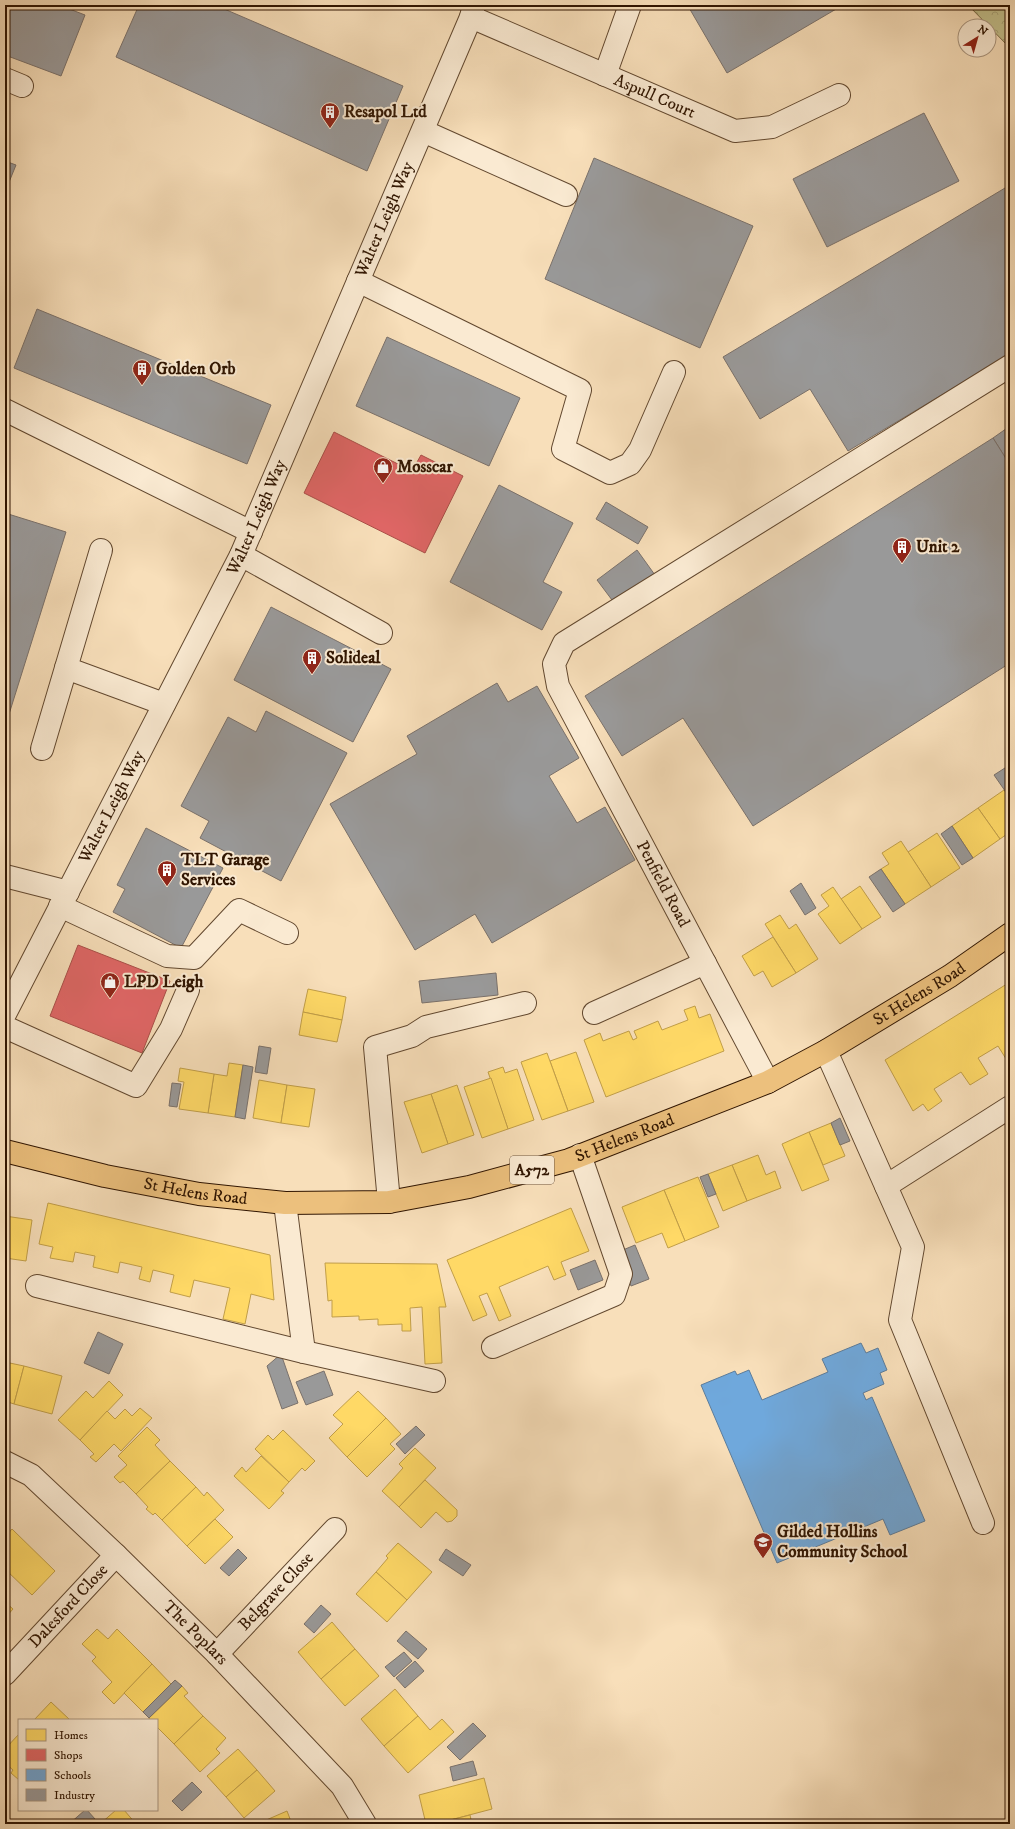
<svg xmlns="http://www.w3.org/2000/svg" width="1015" height="1829" viewBox="0 0 1015 1829" font-family="'IM FELL DW Pica',serif">
<style>
.forest{fill:url(#forest-crowns);stroke:#7a6a46}
.homes{fill:#ffd966;stroke:#c19e48}
.shops{fill:#e06666;stroke:#ab4e48}
.schools{fill:#6fa8dc;stroke:#5c7c9a}
.industry{fill:#999;stroke:#7a716b}
.lines{fill:none;stroke-linecap:round;stroke-linejoin:round}
.minor-casing{stroke:#62482f;stroke-width:24}
.major-casing{stroke:#301501;stroke-width:24}
.minor{stroke:#faead2;stroke-width:22}
.major{stroke:#ecc07d;stroke-width:22}
.labels{text-anchor:middle;dominant-baseline:central;stroke-width:4;stroke-linejoin:round;paint-order:stroke}
.shield{fill:#faead2;stroke:#6d5540;stroke-width:1}
.shield-label{font-size:16px;font-weight:bold;fill:#301501}
.street-label{font-size:17px;fill:#301501;stroke:#faead2}
.poi-label{font-size:17px;font-weight:bold;fill:#301501;stroke:#faead2;text-anchor:start}
</style>
<defs>
<pattern id="forest-crowns" width="20" height="18" patternUnits="userSpaceOnUse"><rect width="20" height="18" fill="#c3c08c"/><path d="M2 6a3 3 0 1 1 6 0M12 15a3 3 0 1 1 6 0" fill="none" stroke="#a8a477"/></pattern>
</defs>
<rect width="100%" height="100%" fill="#f8dfba"/>
<filter id="stains"><feTurbulence type="fractalNoise" baseFrequency=".005" numOctaves="4"/><feColorMatrix values="0 0 0 0 .2 0 0 0 0 .09 0 0 0 0 .02 0 0 0 .5 -.17"/></filter>
<radialGradient id="worn" r=".72"><stop offset=".6" stop-color="#630" stop-opacity="0"/><stop offset="1" stop-color="#630" stop-opacity=".3"/></radialGradient>
<path class="forest" d="M968 5H1010V48Z"/>
<g class="homes">
<path d="M1004 790 1010 799V832L1000 839 978 808Z"/>
<path d="M978 808 1000 839 973 858 952 826Z"/>
<path d="M937 833 960 868 931 887 908 852Z"/>
<path d="M901 841 931 887 905 904 881 869 889 864 882 853Z"/>
<path d="M860 886 881 917 862 929 841 899Z"/>
<path d="M833 887 862 929 840 944 818 914 829 906 821 895Z"/>
<path d="M780 915 789 929 796 924 818 959 796 973 765 924Z"/>
<path d="M773 937 796 973 772 987 763 971 754 976 742 956Z"/>
<path d="M1010 982V1061L1008 1062 998 1046 978 1058 988 1074 970 1085 961 1072 934 1089 942 1101 928 1111 923 1104 913 1111 885 1060Z"/>
<path d="M308 989 346 997 342 1020 303 1012Z"/>
<path d="M695 1006 699 1018 710 1014 724 1051 606 1097 584 1040 600 1033 603 1041 629 1031 633 1040 637 1038 634 1031 658 1021 662 1030 688 1020 684 1010Z"/>
<path d="M303 1012 342 1020 337 1042 299 1035Z"/>
<path d="M576 1052 594 1102 568 1111 550 1061Z"/>
<path d="M547 1053 568 1111 542 1120 521 1062Z"/>
<path d="M229 1063 243 1065 235 1117 208 1113 214 1074 227 1076Z"/>
<path d="M503 1067 505 1073 517 1069 534 1120 508 1129 488 1072Z"/>
<path d="M180 1068 214 1074 208 1113 179 1109 184 1082 178 1081Z"/>
<path d="M491 1078 508 1129 482 1138 464 1087Z"/>
<path d="M259 1080 287 1085 281 1123 253 1118Z"/>
<path d="M287 1085 315 1089 309 1127 281 1123Z"/>
<path d="M457 1085 474 1135 448 1144 431 1094Z"/>
<path d="M431 1094 448 1144 422 1153 404 1102Z"/>
<path d="M831 1123 845 1156 823 1165 809 1132Z"/>
<path d="M809 1132 829 1180 802 1191 782 1144Z"/>
<path d="M758 1155 766 1175 775 1171 781 1188 747 1201 732 1165Z"/>
<path d="M732 1165 747 1201 723 1211 708 1174Z"/>
<path d="M698 1177 719 1227 685 1241 664 1190Z"/>
<path d="M664 1190 685 1241 668 1248 662 1233 636 1243 622 1207Z"/>
<path d="M48 1203 270 1255 274 1300 251 1294 245 1324 223 1319 230 1288 194 1280 190 1297 170 1292 174 1275 153 1270 150 1282 139 1279 142 1267 120 1262 118 1273 93 1267 95 1256 75 1252 73 1262 50 1258 53 1247 39 1244Z"/>
<path d="M571 1208 589 1251 561 1262 566 1275 554 1280 548 1266 499 1287 511 1316 499 1321 487 1293 479 1296 487 1315 473 1321 447 1260Z"/>
<path d="M5 1216 32 1220 26 1261 5 1258Z"/>
<path d="M325 1263 437 1264 446 1307H439L442 1363 425 1364 422 1307 410 1308 411 1331H402V1324L378 1325V1319L359 1320V1316L332 1317V1300L328 1301Z"/>
<path d="M5 1362 24 1366 14 1404 5 1401Z"/>
<path d="M24 1366 62 1376 52 1414 14 1404Z"/>
<path d="M109 1381 123 1395 80 1440 58 1420 86 1391 93 1398Z"/>
<path d="M358 1391 386 1418 347 1457 329 1438 343 1424 333 1415Z"/>
<path d="M140 1408 152 1418 121 1451 114 1444 96 1462 90 1457 94 1454 80 1440 107 1411 115 1419 125 1409 132 1416Z"/>
<path d="M386 1418 401 1434 390 1444 395 1449 367 1477 347 1457Z"/>
<path d="M147 1427 160 1440 155 1445 170 1461 136 1494 123 1481 120 1483 114 1477 127 1465 118 1456Z"/>
<path d="M283 1430 315 1461 305 1471 302 1468 289 1482 255 1449 268 1435 273 1440Z"/>
<path d="M415 1448 436 1468 399 1507 382 1491 403 1468 399 1464Z"/>
<path d="M261 1456 289 1482 281 1491 284 1493 269 1509 234 1476 242 1467 246 1472Z"/>
<path d="M170 1461 196 1487 162 1520 155 1513 153 1515 146 1509 148 1507 136 1494Z"/>
<path d="M425 1480 457 1510V1516L452 1521 447 1522 436 1512 421 1528 399 1507Z"/>
<path d="M196 1487 204 1496 207 1492 224 1510 187 1546 162 1520Z"/>
<path d="M215 1519 233 1537 205 1564 187 1546Z"/>
<path d="M12 1529 55 1571 32 1595 5 1569V1537Z"/>
<path d="M398 1543 432 1572 407 1600 376 1572 388 1558 386 1556Z"/>
<path d="M376 1572 407 1600 387 1622 356 1594Z"/>
<path d="M5 1602 13 1609 5 1618Z"/>
<path d="M332 1622 355 1649 321 1679 298 1652Z"/>
<path d="M97 1629 108 1639 117 1629 152 1664 114 1704 102 1692 112 1682 92 1661 96 1657 82 1644Z"/>
<path d="M355 1649 379 1676 345 1706 321 1679Z"/>
<path d="M152 1664 171 1684 143 1712 124 1693Z"/>
<path d="M182 1686 188 1693 184 1696 203 1716 174 1744 157 1727V1720H150L149 1718Z"/>
<path d="M395 1689 418 1716 384 1746 361 1719Z"/>
<path d="M51 1702 70 1720H34Z"/>
<path d="M203 1716 226 1738 216 1749 220 1753 200 1772 174 1744Z"/>
<path d="M418 1716 430 1730 442 1719 454 1732 408 1773 384 1746Z"/>
<path d="M19 1734V1780L11 1773 13 1770 5 1763V1749Z"/>
<path d="M238 1749 257 1770 226 1797 207 1776Z"/>
<path d="M257 1770 275 1791 244 1818 226 1797Z"/>
<path d="M484 1778 492 1809 435 1824H426L419 1795Z"/>
<path d="M116 1810H124L136 1824H100Z"/>
<path d="M287 1811 292 1824H257Z"/>
<path d="M470 1815 472 1824H435Z"/>
</g>
<g class="shops">
<path d="M334 432 412 471 421 455 463 476 425 553 304 493Z"/>
<path d="M78 945 170 981 142 1053 50 1016Z"/>
</g>
<path class="schools" d="M861 1343 866 1353 878 1348 887 1370 880 1373 884 1384 863 1393 866 1400 872 1397 925 1521 890 1535 883 1519 777 1563 701 1385 735 1371 737 1375 749 1370 762 1400 828 1372 822 1359Z"/>
<g class="industry">
<path d="M5 5H59L85 15 61 76 5 55Z"/>
<path d="M139 5H215L403 86 367 171 116 57Z"/>
<path d="M689 5H843L727 73 688 6Z"/>
<path d="M924 113 959 181 827 247 793 179Z"/>
<path d="M594 158 753 226 700 348 545 279Z"/>
<path d="M5 161 16 165 5 192Z"/>
<path d="M1010 185V354L848 451 810 389 760 419 723 357Z"/>
<path d="M37 309 271 405 247 464 14 368Z"/>
<path d="M387 337 520 398 489 466 356 406Z"/>
<path d="M1010 426V465L993 438Z"/>
<path d="M993 438 1010 465V663L753 826 683 718 622 756 585 696Z"/>
<path d="M499 485 573 523 543 582 562 592 542 630 450 582Z"/>
<path d="M606 502 648 527 638 544 596 519Z"/>
<path d="M5 513 66 532 5 727Z"/>
<path d="M637 550 655 575 615 604 597 580Z"/>
<path d="M271 607 391 669 353 742 234 680Z"/>
<path d="M497 683 508 702 537 686 579 758 549 776 577 823 605 807 635 860 492 943 475 914 415 950 330 804 417 754 407 736Z"/>
<path d="M266 711 347 753 281 881 200 838 209 821 181 806 228 717 256 732Z"/>
<path d="M1008 766 1010 768V798L994 775Z"/>
<path d="M952 826 973 858 962 865 941 834Z"/>
<path d="M146 828 223 868 181 948 113 912 125 889 117 885Z"/>
<path d="M881 869 905 904 893 912 869 877Z"/>
<path d="M801 883 816 908 805 915 790 891Z"/>
<path d="M496 973 498 995 422 1003 419 981Z"/>
<path d="M259 1046 271 1048 267 1074 255 1072Z"/>
<path d="M243 1065 253 1067 245 1119 235 1117Z"/>
<path d="M172 1083 181 1084 177 1107 169 1106Z"/>
<path d="M840 1118 850 1141 840 1145 831 1123Z"/>
<path d="M708 1174 716 1194 708 1197 700 1177Z"/>
<path d="M635 1245 649 1279 631 1286 618 1252Z"/>
<path d="M595 1260 603 1280 578 1290 570 1270Z"/>
<path d="M98 1332 123 1344 109 1374 84 1363Z"/>
<path d="M281 1354 298 1403 282 1409 267 1366Z"/>
<path d="M324 1371 333 1395 306 1405 296 1382Z"/>
<path d="M416 1426 425 1435 405 1454 396 1444Z"/>
<path d="M238 1549 247 1558 229 1576 220 1568Z"/>
<path d="M446 1549 471 1565 463 1576 439 1560Z"/>
<path d="M321 1605 331 1614 314 1633 304 1624Z"/>
<path d="M406 1631 427 1649 418 1659 397 1641Z"/>
<path d="M404 1652 412 1661 394 1677 385 1667Z"/>
<path d="M415 1661 424 1671 405 1688 396 1678Z"/>
<path d="M175 1680 182 1686 149 1718 143 1712Z"/>
<path d="M473 1723 486 1736 460 1760 447 1747Z"/>
<path d="M473 1761 477 1775 453 1781 450 1767Z"/>
<path d="M192 1782 202 1792 182 1811 172 1801Z"/>
<path d="M85 1810H87L95 1819 89 1824H69Z"/>
</g>
<g class="lines">
<defs>
<g id="minor">
<path id="s1" d="M471 17 735 131 772 127 839 95"/>
<path d="M605 75 630 5"/>
<path d="M5 79 22 86"/>
<path d="M423 131 566 195"/>
<path d="M358 281 580 390 563 449 610 473 630 464 640 450 674 372"/>
<path d="M5 410 251 532"/>
<path d="M241 555 381 633"/>
<path d="M66 668 164 704"/>
<path d="M42 749 101 550"/>
<path d="M5 876 68 892"/>
<path d="M60 906 167 956 194 958 239 910 287 933"/>
<path d="M594 1013 705 963"/>
<path id="s2" d="M5 1014 241 555 471 17 474 5"/>
<path d="M5 1027 136 1086 171 1029 188 990"/>
<path d="M826 1051 913 1247 900 1320 983 1523"/>
<path d="M768 1082 558 686 554 664 564 643 1010 366"/>
<path d="M886 1186 1010 1107"/>
<path d="M389 1202 375 1047 412 1036 426 1027 525 1003"/>
<path d="M285 1203 304 1352"/>
<path d="M37 1286 304 1352 434 1381"/>
<path d="M493 1347 614 1295 621 1274 580 1155"/>
<path id="s3" d="M5 1462 31 1475 116 1555 217 1654 342 1786 365 1824"/>
<path id="s4" d="M217 1654 335 1529"/>
<path id="s5" d="M5 1674 116 1555"/>
</g>
<g id="major">
<path id="s6" d="M5 1151 105 1176 199 1194 285 1203 389 1202 469 1187 569 1160 768 1082 826 1051 950 976 1010 934"/>
</g>
</defs>
<use href="#minor" class="minor-casing"/>
<use href="#major" class="major-casing"/>
<use href="#minor" class="minor"/>
<use href="#major" class="major"/>
</g>
<defs>
<symbol id="building-pin" viewBox="-11 -11 22 30"><path d="M0 17L-7.5 6A9.5 9.5 0 1 1 7.5 6Z" fill="#8f2418" stroke="#faead2"/><path d="M-4-6H4V6H1V3H-1V6H-4ZM-2.5-4.3h1.7v1.8h-1.7ZM.8-4.3h1.7v1.8H.8ZM-2.5-1h1.7V.8h-1.7ZM.8-1h1.7V.8H.8Z" fill="#fff"/></symbol>
<symbol id="shop-pin" viewBox="-11 -11 22 30"><path d="M0 17L-7.5 6A9.5 9.5 0 1 1 7.5 6Z" fill="#8f2418" stroke="#faead2"/><path d="M-5-2.5h2.3a2.7 3.5 0 0 1 5.4 0H5L5.5 6h-11ZM-1.5-2.5h3a1.5 2.3 0 0 0-3 0Z" fill="#fff"/></symbol>
<symbol id="school-pin" viewBox="-11 -11 22 30"><path d="M0 17L-7.5 6A9.5 9.5 0 1 1 7.5 6Z" fill="#8f2418" stroke="#faead2"/><path d="M0-5L7-2L0 1L-7-2ZM-4 1L0 2.5L4 1V4Q0 6-4 4Z" fill="#fff"/></symbol>
</defs>
<g fill-rule="evenodd">
<use href="#building-pin" x="319" y="101" width="22" height="30"/>
<use href="#building-pin" x="131" y="358" width="22" height="30"/>
<use href="#shop-pin" x="372" y="456" width="22" height="30"/>
<use href="#building-pin" x="891" y="536" width="22" height="30"/>
<use href="#building-pin" x="301" y="647" width="22" height="30"/>
<use href="#building-pin" x="156" y="859" width="22" height="30"/>
<use href="#shop-pin" x="99" y="971" width="22" height="30"/>
<use href="#school-pin" x="752" y="1531" width="22" height="30"/>
</g>
<g class="labels">
<rect class="shield" x="510" y="1156" width="44" height="28" rx="3"/>
<g class="shield-label">
<text x="532" y="1170">A572</text>
</g>
<g class="street-label">
<text stroke="none"><textPath href="#s1" startOffset="200">Aspull Court</textPath></text>
<text stroke="none"><textPath href="#s2" startOffset="881">Walter Leigh Way</textPath></text>
<text stroke="none"><textPath href="#s2" startOffset="557">Walter Leigh Way</textPath></text>
<text stroke="none"><textPath href="#s2" startOffset="233">Walter Leigh Way</textPath></text>
<text transform="translate(663 884) rotate(62)">Penfield Road</text>
<text stroke="none"><textPath href="#s6" startOffset="963">St Helens Road</textPath></text>
<text stroke="none"><textPath href="#s6" startOffset="634">St Helens Road</textPath></text>
<text stroke="none"><textPath href="#s6" startOffset="195">St Helens Road</textPath></text>
<text stroke="none"><textPath href="#s4" startOffset="86">Belgrave Close</textPath></text>
<text stroke="none"><textPath href="#s5" startOffset="93">Dalesford Close</textPath></text>
<text stroke="none"><textPath href="#s3" startOffset="257">The Poplars</textPath></text>
</g>
<g class="poi-label">
<text x="344" y="112">Resapol Ltd</text>
<text x="156" y="369">Golden Orb</text>
<text x="397" y="467">Mosscar</text>
<text x="916" y="547">Unit 2</text>
<text x="326" y="658">Solideal</text>
<text x="181" y="860">TLT Garage<tspan x="181" dy="20">Services</tspan></text>
<text x="124" y="982">LPD Leigh</text>
<text x="777" y="1532">Gilded Hollins<tspan x="777" dy="20">Community School</tspan></text>
</g>
</g>
<rect width="1015" height="1829" fill="none" stroke="#f8dfba" stroke-width="20"/>
<rect x="6" y="6" width="1003" height="1817" fill="none" stroke="#301501" stroke-width="2"/>
<rect x="10" y="10" width="995" height="1809" fill="none" stroke="#301501"/>
<rect x="18" y="1719" width="140" height="92" fill="#faead2" stroke="#a9957e"/>
<rect x="26" y="1729" width="20" height="12" fill="#ffd966" stroke="#a9957e"/>
<text x="54" y="1739" font-size="12" fill="#301501">Homes</text>
<rect x="26" y="1749" width="20" height="12" fill="#e06666" stroke="#a9957e"/>
<text x="54" y="1759" font-size="12" fill="#301501">Shops</text>
<rect x="26" y="1769" width="20" height="12" fill="#6fa8dc" stroke="#a9957e"/>
<text x="54" y="1779" font-size="12" fill="#301501">Schools</text>
<rect x="26" y="1789" width="20" height="12" fill="#999999" stroke="#a9957e"/>
<text x="54" y="1799" font-size="12" fill="#301501">Industry</text>
<g transform="translate(977 38) rotate(37)"><circle r="19" fill="#faead2" stroke="#a9957e"/>
<path d="M0-3L7 15L0 10L-7 15Z" fill="#8f2418"/>
<text y="-6" font-size="11" font-weight="bold" text-anchor="middle" fill="#301501">N</text>
</g>
<rect width="100%" height="100%" filter="url(#stains)"/>
<rect width="100%" height="100%" fill="url(#worn)"/>
</svg>
